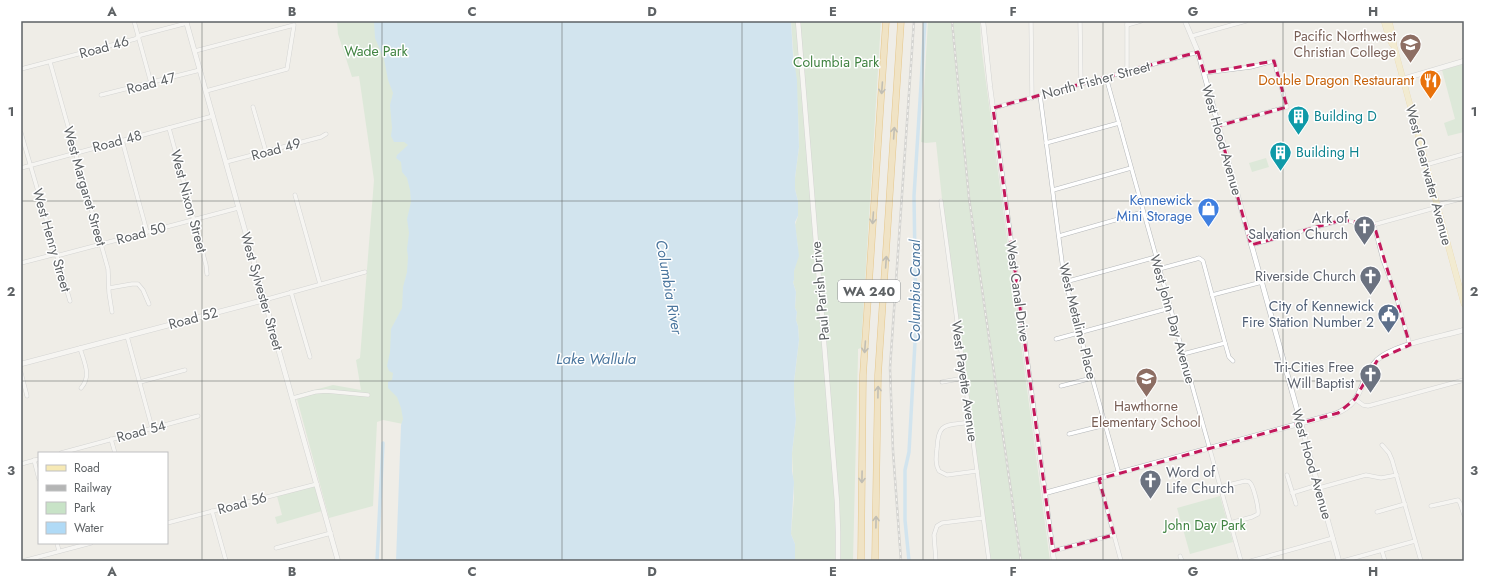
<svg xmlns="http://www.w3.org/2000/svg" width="1485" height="582" viewBox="0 0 1485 582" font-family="Jost,sans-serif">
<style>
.green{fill:#c8e3c7}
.water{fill:#b0daf6}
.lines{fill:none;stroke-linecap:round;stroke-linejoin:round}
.canal{stroke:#b0daf6;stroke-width:3.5}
.minor-casing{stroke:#b4b7ba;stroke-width:4.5}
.tertiary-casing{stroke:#b4b7ba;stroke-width:5.5}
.primary-casing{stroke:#e2bd6d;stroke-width:6}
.motorway-casing{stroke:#dc981a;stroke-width:7}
.minor{stroke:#fff;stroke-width:3.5}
.tertiary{stroke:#fff;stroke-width:4.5}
.primary{stroke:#f6e9b5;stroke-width:5.5}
.motorway{stroke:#f1d89c;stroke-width:6}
.rail-casing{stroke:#b4b5b5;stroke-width:2.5}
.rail{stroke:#fff;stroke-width:1;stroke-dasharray:3;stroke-linecap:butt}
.oneway{stroke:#8a8576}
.marked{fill:none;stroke:#c2185b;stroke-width:3;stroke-dasharray:8 5;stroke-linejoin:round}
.grid{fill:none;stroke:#5e6265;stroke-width:1;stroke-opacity:0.55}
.labels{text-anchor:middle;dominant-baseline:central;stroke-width:3;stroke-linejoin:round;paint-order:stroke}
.shield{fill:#fff;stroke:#8e9193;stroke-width:1}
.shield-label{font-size:13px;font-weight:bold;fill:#5e6265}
.education-label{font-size:14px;fill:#785e54;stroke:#fff;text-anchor:end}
.street-label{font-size:14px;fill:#5e6265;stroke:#fff}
.park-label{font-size:14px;fill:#408341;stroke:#fff}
.food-label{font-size:14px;fill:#c56008;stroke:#fff;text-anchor:end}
.culture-label{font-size:14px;fill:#0d838f;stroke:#fff;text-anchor:start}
.shop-label{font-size:14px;fill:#366cbe;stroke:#fff;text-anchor:end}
.worship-label{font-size:14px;fill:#5b616d;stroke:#fff;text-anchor:end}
.service-label{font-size:14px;fill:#4e5e75;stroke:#fff;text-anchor:end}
.water-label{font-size:15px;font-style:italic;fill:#4b769e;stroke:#fff}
.neatline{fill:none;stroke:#5e6265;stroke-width:1.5}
.grid-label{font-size:13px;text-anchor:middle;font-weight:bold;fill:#5e6265}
</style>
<rect width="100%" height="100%" fill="#efede7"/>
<g class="green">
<path d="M337 21H402L413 103 408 425 383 420 377 422 373 506 329 518 296 395 333 385 361 390 356 360 360 358 374 180 359 76 352 77 338 34Z"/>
<path d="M791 21H881L861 348 858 349V355L853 561H795V544L791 534 794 497 792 453 796 419 794 397V382L799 340 798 326 796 320 797 312 795 308 796 292 793 282 794 280V271L798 249 795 225 798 216V201L795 189V178L799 147 798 113Z"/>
<path d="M928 21H980L981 45 1050 561H990L942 199 936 142 926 143 921 142Z"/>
<path d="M1464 64V132L1448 136 1444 123 1455 119 1442 70Z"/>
<path d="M1266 158 1269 167 1252 172 1249 163Z"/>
<path d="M315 486 322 511 277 524 275 517 282 515 277 496Z"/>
<path d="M1220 496 1233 542 1190 554 1177 508Z"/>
</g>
<path class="water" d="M374 21H791L793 54 797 80 799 147 795 178V189L798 201V216L795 222 799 256 794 271V280L793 282 796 292 795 308 797 312 796 320 798 326 799 340 794 382V397L796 419 792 453V471L794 482 791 534 795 544V561H396L401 425 403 419 401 408 397 397 388 388V382L392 380 393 373 389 371 387 366 390 352 391 329 402 308 403 287 407 272 408 257 407 249 409 233 407 219 411 202 410 190 407 178 402 172 401 162 396 158 397 155 408 145 404 142H394L391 136 392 128 390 105 393 93 388 80 384 59 375 38Z"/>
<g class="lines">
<g class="canal">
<path d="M377 561 383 443"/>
<path d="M909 561 905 520V470L909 452 916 324 914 196 925 21"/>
</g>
<defs>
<g id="minor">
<path d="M134 21 151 83"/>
<path d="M1031 21 1032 98"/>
<path d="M1080 21 1081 84"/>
<path d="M1127 21V72"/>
<path d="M1127 25 1141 21"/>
<path d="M1192 36 1246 21"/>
<path d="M195 51 294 25 287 69 206 91"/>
<path d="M50 62 108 269 109 293 112 312"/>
<path d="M21 69 135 39 141 35 187 23"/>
<path d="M1204 73 1251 67 1274 61 1287 107 1218 126"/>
<path d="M1106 77 1241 561"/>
<path d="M101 95 200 70"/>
<path d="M1040 95 1064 277 1119 474"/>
<path d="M253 107 266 152"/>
<path d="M993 108 1198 52"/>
<path d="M169 128 206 265 207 274"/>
<path d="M21 133 70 301"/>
<path d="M122 140 147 232"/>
<path d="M1046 143 1119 123"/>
<path d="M226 162 321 137 326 134"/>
<path d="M1425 165 1464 154"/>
<path d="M21 168 213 116"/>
<path d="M1053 190 1131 168"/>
<path d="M295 195 320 284"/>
<path d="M941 201 989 561"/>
<path d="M1374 225 1383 260 1396 295 1410 345"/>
<path d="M1059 236 1143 212"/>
<path d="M1251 245 1342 220 1350 221 1361 225 1369 226 1431 209 1441 204 1464 198"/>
<path d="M21 263 52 255H60L238 208"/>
<path d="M1159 269 1196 259 1199 258 1203 261 1225 343 1229 357 1233 361"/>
<path d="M1065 282 1156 257"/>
<path d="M109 288 132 284H138L143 290 149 304"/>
<path d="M291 292 310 357"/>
<path d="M1212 295 1262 282"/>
<path d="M264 300 365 272"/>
<path d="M127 336 152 428"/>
<path d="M1056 339 1170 308"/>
<path d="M80 348C84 362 92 376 81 388"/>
<path d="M1183 354 1225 343"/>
<path d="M21 373 27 396"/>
<path d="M140 382 185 370"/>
<path d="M942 382 964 378"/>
<path d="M1061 386 1092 378"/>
<path d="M293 398 315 392 326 391 368 395"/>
<path d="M1355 399 1363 405 1368 406 1464 380"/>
<path d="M971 422C946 426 938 421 937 449 936 457 935 464 939 471L947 475 977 471"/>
<path d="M1069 434 1105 425"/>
<path d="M111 439 115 453"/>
<path d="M1382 445 1389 453 1392 460 1421 561"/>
<path d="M61 453 198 416"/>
<path d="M34 460 39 479"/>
<path d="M21 464 39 459"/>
<path d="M1287 475 1296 504"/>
<path d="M1099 479 1121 561"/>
<path d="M1220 487 1245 481C1248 481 1249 481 1251 484 1254 489 1259 508 1258 514L1252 517 1230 523"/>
<path d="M1319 488 1366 475 1381 478 1397 475"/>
<path d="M1292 493 1318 485"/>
<path d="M1431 506 1458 500 1460 503 1464 515"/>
<path d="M212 511 226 561"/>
<path d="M1377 512 1405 504"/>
<path d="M167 523 317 484"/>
<path d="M57 543 59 551"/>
<path d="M276 548 331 533"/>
<path d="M1053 551 1114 535"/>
<path d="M1382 551 1385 561"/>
<path d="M1180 556 1182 561"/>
<path d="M23 561 91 543"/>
<path d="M936 561 934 535 937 526 942 523 983 518"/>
<path d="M1251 561 1333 538"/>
<path d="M1343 561 1415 541"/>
</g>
<g id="tertiary">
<path d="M186 21 338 561"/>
<path d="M798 21 837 502 838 532V561"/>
<path d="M983 21 990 87 1054 561"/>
<path d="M1185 21 1198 52 1339 561"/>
<path d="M1403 79 1464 61"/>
<path d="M21 364 264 300"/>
<path d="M1045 493 1335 414C1366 402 1358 379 1377 360 1394 344 1440 337 1464 330"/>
</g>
<g id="primary">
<path d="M1384 21 1389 38 1392 44"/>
<path d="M1389 21 1393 37 1394 46 1464 304"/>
</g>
<g id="motorway">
<path d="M861 561 863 375 886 21"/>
<path d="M875 561 878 375 901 21"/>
</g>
</defs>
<use href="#minor" class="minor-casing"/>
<use href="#tertiary" class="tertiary-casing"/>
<use href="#primary" class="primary-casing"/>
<use href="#motorway" class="motorway-casing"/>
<use href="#minor" class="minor"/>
<use href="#tertiary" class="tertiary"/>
<use href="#primary" class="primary"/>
<use href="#motorway" class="motorway"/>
<defs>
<g id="rail">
<path d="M952 21 969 198 1021 561"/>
<path d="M901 561 893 451 890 368 914 21"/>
</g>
</defs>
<use href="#rail" class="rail-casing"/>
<use href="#rail" class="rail"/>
</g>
<defs><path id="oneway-shaft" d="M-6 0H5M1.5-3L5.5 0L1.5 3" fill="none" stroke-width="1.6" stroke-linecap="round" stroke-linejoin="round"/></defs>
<g class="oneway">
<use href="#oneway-shaft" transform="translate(882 88) rotate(94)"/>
<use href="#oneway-shaft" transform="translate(894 133) rotate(-86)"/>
<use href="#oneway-shaft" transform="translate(873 218) rotate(94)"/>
<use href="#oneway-shaft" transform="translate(886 262) rotate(-86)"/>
<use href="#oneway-shaft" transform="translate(865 347) rotate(94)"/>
<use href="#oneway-shaft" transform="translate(878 392) rotate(-89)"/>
<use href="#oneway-shaft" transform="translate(862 477) rotate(91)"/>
<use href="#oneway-shaft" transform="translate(876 522) rotate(-89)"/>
</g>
<path d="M0 0H1485V582H0ZM1198 52 1204 73 1274 61 1287 107 1218 126 1251 245 1342 220 1374 225 1410 345 1378 359 1355 399 1338 413 1099 479 1114 535 1053 551 993 108Z" fill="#efede7" fill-opacity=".55" fill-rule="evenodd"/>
<path class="marked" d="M1198 52 1204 73 1274 61 1287 107 1218 126 1251 245 1342 220 1374 225 1410 345 1378 359 1355 399 1338 413 1099 479 1114 535 1053 551 993 108Z"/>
<path class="grid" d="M202 21V561M382 21V561M562 21V561M742 21V561M923 21V561M1103 21V561M1283 21V561M21 201H1464M21 381H1464"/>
<defs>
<symbol id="university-pin" viewBox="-11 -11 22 30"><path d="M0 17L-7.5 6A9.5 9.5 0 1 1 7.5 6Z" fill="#8d6e63" stroke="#fff"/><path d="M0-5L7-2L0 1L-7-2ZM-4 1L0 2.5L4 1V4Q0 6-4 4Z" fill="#fff"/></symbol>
<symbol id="restaurant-pin" viewBox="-11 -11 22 30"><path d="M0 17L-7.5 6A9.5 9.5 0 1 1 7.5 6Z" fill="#e8710a" stroke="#fff"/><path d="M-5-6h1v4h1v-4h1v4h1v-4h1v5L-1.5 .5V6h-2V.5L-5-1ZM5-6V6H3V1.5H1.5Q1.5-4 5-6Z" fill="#fff"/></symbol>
<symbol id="building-pin" viewBox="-11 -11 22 30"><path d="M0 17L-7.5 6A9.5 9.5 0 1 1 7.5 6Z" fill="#0f9aa8" stroke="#fff"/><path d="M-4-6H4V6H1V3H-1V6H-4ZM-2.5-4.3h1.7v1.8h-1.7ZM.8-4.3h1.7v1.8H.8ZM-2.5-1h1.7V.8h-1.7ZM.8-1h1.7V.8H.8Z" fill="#fff"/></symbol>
<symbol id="shop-pin" viewBox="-11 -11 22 30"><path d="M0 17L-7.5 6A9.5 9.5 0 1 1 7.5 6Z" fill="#3f7fe0" stroke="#fff"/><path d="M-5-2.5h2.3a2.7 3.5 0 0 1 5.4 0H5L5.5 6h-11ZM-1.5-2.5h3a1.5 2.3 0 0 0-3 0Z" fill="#fff"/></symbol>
<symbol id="church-pin" viewBox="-11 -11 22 30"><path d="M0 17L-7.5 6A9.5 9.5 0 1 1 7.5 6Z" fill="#6b7280" stroke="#fff"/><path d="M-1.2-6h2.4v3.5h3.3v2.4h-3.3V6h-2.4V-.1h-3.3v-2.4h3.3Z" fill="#fff"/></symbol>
<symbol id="civic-pin" viewBox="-11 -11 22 30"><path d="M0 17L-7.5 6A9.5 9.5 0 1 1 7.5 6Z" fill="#5c6f8a" stroke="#fff"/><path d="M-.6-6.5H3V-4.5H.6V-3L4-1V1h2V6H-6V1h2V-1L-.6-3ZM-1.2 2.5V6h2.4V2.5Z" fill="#fff"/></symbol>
<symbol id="school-pin" viewBox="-11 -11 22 30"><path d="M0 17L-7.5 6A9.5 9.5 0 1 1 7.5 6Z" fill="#8d6e63" stroke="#fff"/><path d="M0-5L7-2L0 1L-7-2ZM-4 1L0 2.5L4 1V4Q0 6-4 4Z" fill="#fff"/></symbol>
</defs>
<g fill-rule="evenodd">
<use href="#university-pin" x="1398" y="32" width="25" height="34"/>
<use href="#restaurant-pin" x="1418" y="68" width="25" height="34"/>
<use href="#building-pin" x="1286" y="104" width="25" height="34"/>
<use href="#building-pin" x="1268" y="140" width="25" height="34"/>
<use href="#shop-pin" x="1196" y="196" width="25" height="34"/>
<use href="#church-pin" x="1352" y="214" width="25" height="34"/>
<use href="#church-pin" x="1358" y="264" width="25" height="34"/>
<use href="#civic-pin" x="1376" y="302" width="25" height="34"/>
<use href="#church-pin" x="1358" y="362" width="25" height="34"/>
<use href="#school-pin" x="1134" y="366" width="25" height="34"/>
<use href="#church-pin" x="1138" y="468" width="25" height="34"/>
</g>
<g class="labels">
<rect class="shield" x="838" y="280" width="62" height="22" rx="3"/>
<g class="shield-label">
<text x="869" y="291">WA 240</text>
</g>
<g class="education-label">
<text x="1396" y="36">Pacific Northwest<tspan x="1396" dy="16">Christian College</tspan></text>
<text x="1146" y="406" text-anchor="middle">Hawthorne<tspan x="1146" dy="16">Elementary School</tspan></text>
</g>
<g class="street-label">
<text transform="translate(104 47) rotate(-15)">Road 46</text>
<text transform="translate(1096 80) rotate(-15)">North Fisher Street</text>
<text transform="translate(151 83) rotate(-14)">Road 47</text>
<text transform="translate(1222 140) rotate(74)">West Hood Avenue</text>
<text transform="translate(117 141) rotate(-15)">Road 48</text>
<text transform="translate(276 149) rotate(-15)">Road 49</text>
<text transform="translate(1429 175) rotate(75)">West Clearwater Avenue</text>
<text transform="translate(85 186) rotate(74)">West Margaret Street</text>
<text transform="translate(189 201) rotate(75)">West Nixon Street</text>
<text transform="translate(141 233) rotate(-15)">Road 50</text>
<text transform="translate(52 240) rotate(74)">West Henry Street</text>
<text transform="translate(262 291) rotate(74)">West Sylvester Street</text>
<text transform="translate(820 291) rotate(-95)">Paul Parish Drive</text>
<text transform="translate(1018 291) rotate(82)">West Canal Drive</text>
<text transform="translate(193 318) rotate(-15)">Road 52</text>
<text transform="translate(1173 319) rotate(74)">West John Day Avenue</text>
<text transform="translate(1078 321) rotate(76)">West Metaline Place</text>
<text transform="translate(965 381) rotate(82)">West Payette Avenue</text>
<text transform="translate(141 431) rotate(-15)">Road 54</text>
<text transform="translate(1312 464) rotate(74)">West Hood Avenue</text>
<text transform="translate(242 503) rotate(-15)">Road 56</text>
</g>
<g class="park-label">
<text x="376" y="51">Wade Park</text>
<text x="836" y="62">Columbia Park</text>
<text x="1205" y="525">John Day Park</text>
</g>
<g class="food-label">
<text x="1414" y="80">Double Dragon Restaurant</text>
</g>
<g class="culture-label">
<text x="1314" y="116">Building D</text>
<text x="1296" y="152">Building H</text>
</g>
<g class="shop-label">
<text x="1192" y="200">Kennewick<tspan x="1192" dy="16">Mini Storage</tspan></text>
</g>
<g class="worship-label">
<text x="1348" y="218">Ark of<tspan x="1348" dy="16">Salvation Church</tspan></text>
<text x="1356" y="276">Riverside Church</text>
<text x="1354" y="367">Tri-Cities Free<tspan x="1354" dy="16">Will Baptist</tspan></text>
<text x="1166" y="472" text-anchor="start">Word of<tspan x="1166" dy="16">Life Church</tspan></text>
</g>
<g class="service-label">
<text x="1374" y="306">City of Kennewick<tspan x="1374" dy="16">Fire Station Number 2</tspan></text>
</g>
<g class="water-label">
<text transform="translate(669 287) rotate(80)">Columbia River</text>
<text transform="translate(915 291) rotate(-90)">Columbia Canal</text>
<text x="596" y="359">Lake Wallula</text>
</g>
</g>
<rect width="1485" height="582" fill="none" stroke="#ffffff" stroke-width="44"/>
<rect x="38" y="452" width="130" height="92" fill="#ffffff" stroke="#bfc0c1"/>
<rect x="46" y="465" width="20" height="6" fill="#f6e9b5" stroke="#bfc0c1"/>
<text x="74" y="472" font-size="12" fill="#5e6265">Road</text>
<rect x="46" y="485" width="20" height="6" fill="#b4b5b5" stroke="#bfc0c1"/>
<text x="74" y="492" font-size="12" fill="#5e6265">Railway</text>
<rect x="46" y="502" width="20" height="12" fill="#c8e3c7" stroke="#bfc0c1"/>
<text x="74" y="512" font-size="12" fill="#5e6265">Park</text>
<rect x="46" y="522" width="20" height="12" fill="#b0daf6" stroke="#bfc0c1"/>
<text x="74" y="532" font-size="12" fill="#5e6265">Water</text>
<rect x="22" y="22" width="1441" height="538" class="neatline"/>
<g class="grid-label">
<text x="112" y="16">A</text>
<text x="292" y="16">B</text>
<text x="472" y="16">C</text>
<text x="652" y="16">D</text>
<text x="833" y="16">E</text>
<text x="1013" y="16">F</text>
<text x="1193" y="16">G</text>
<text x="1373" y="16">H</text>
<text x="11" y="116">1</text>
<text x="1474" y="116">1</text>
<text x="11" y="296">2</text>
<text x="1474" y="296">2</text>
<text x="11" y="475">3</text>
<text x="1474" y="475">3</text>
<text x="112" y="576">A</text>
<text x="292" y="576">B</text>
<text x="472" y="576">C</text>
<text x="652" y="576">D</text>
<text x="833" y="576">E</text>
<text x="1013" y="576">F</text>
<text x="1193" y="576">G</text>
<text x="1373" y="576">H</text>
</g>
</svg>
